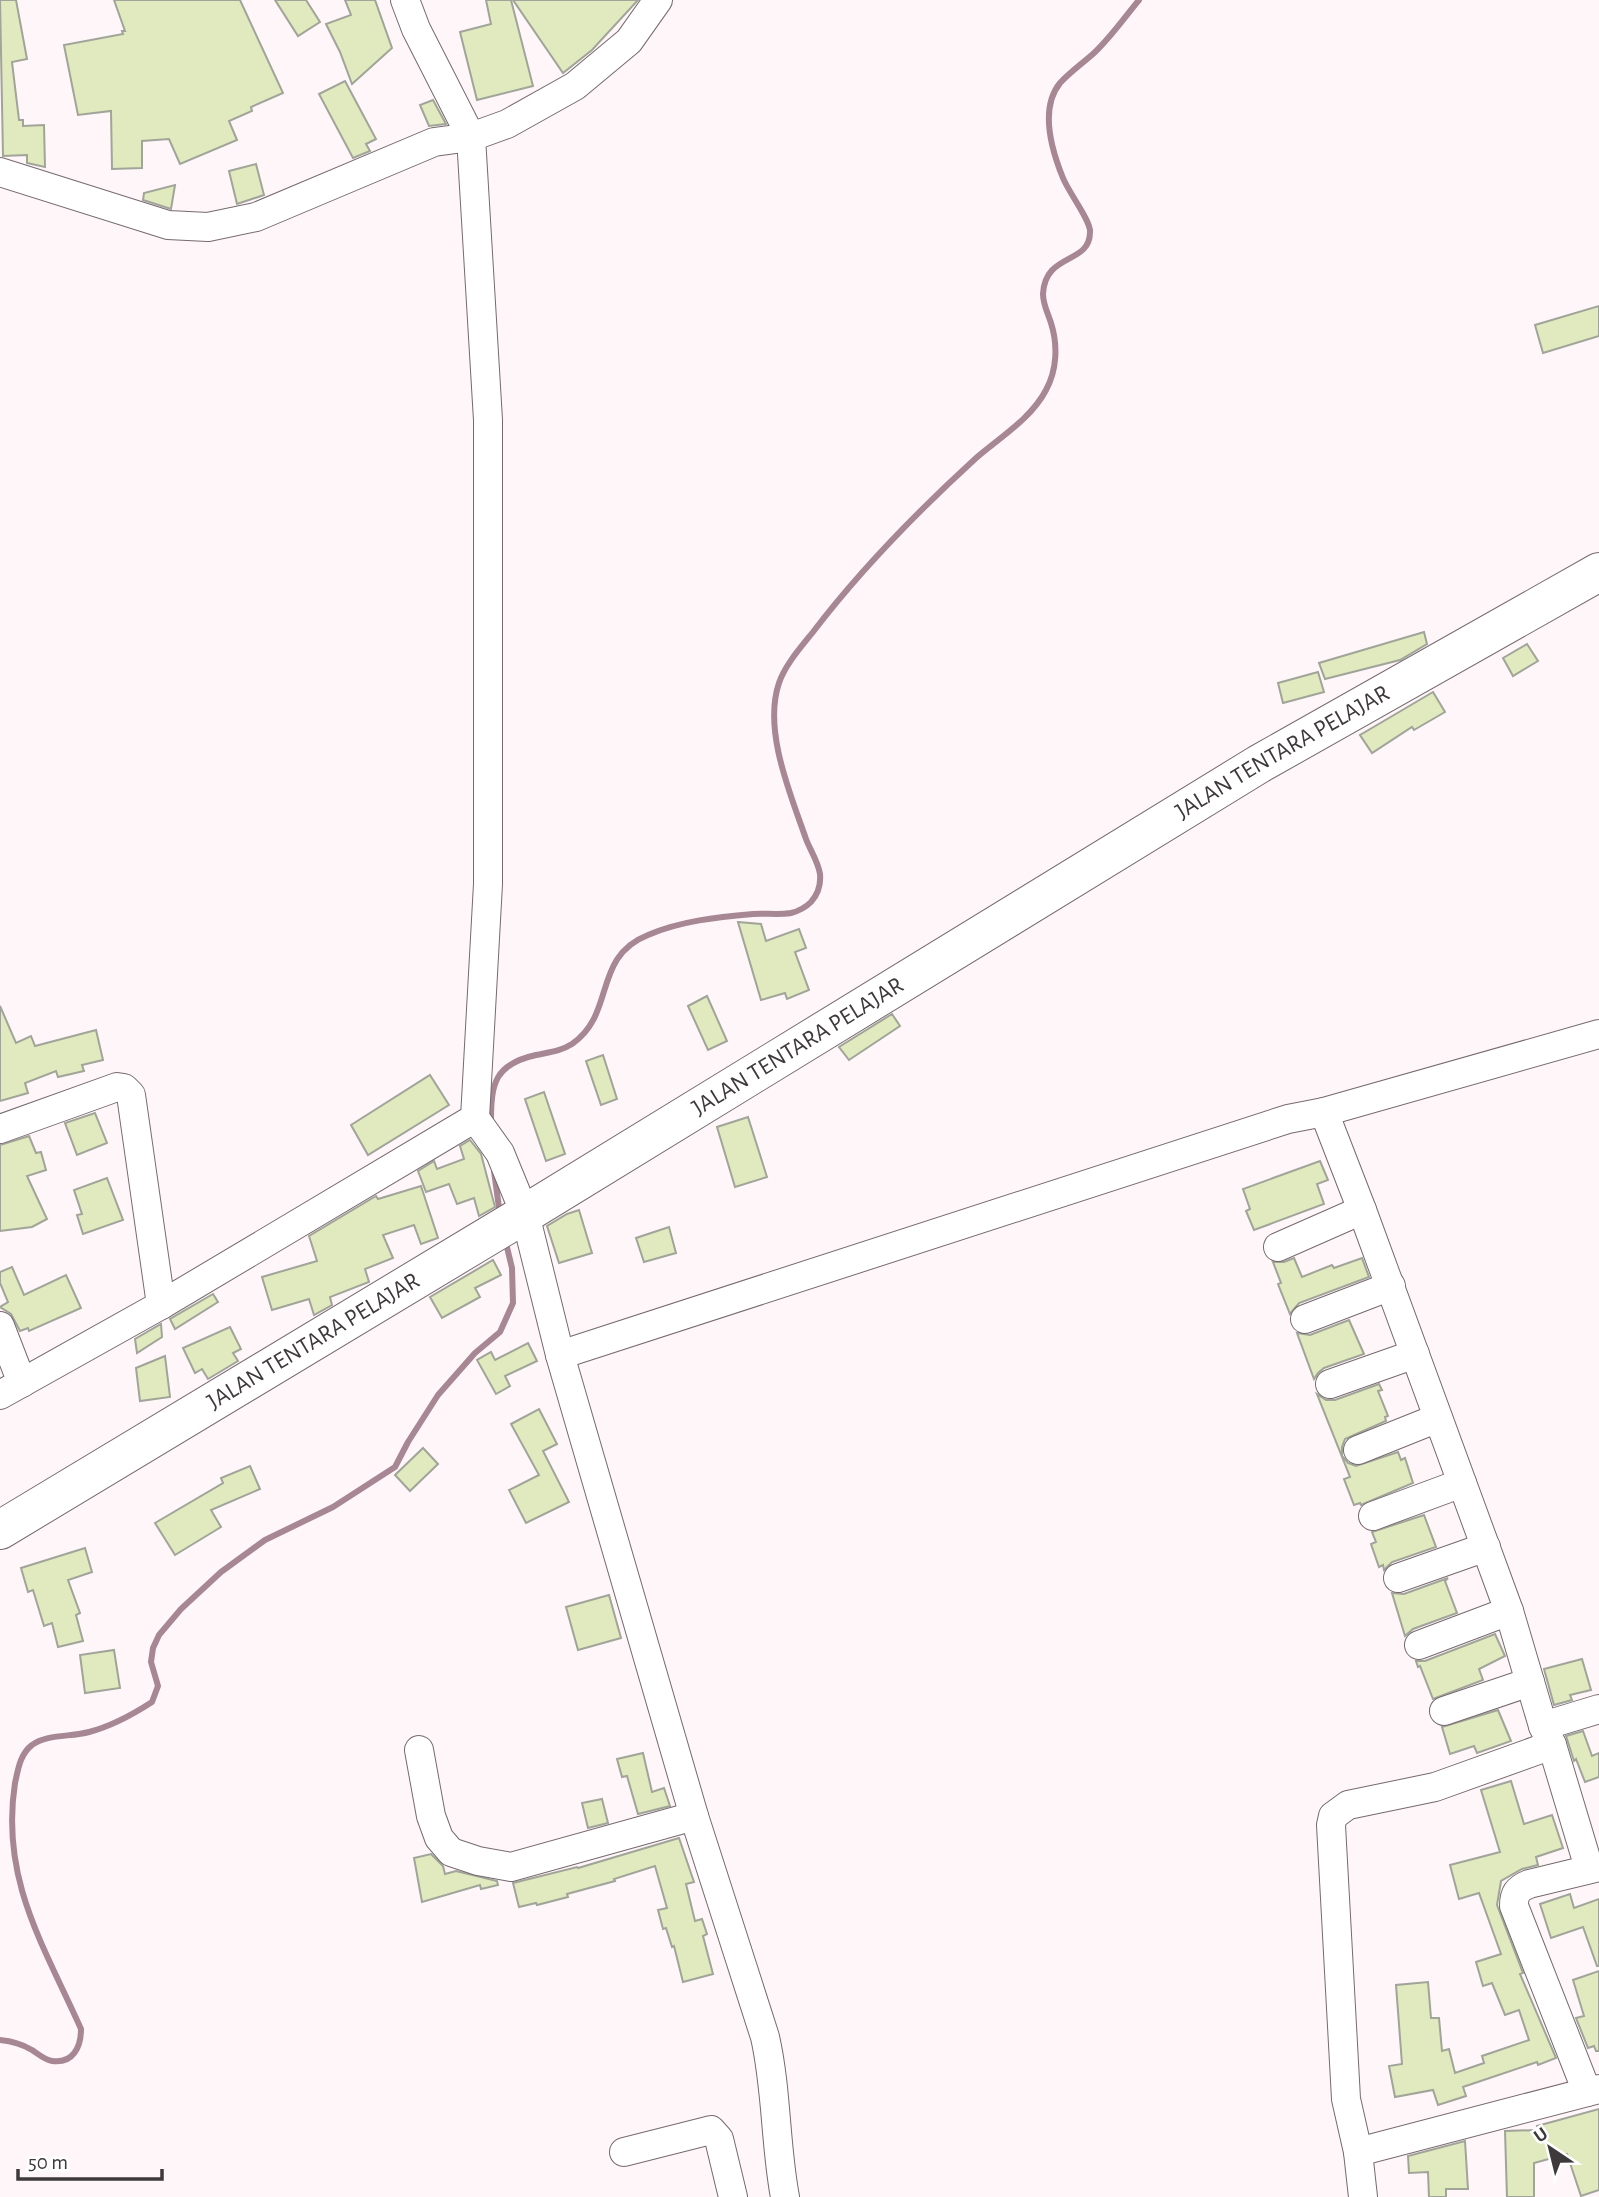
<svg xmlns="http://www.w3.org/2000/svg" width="1599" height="2197" viewBox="0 0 1599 2197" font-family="'Alegreya Sans',sans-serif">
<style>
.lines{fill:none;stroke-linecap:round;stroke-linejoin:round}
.stream{stroke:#a88795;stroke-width:6}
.building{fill:#e0eabe;stroke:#a1a499;stroke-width:2}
.minor-casing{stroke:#766a6f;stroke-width:30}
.highway-casing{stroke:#766a6f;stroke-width:40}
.minor{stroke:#fff;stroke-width:28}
.highway{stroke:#fff;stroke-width:38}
.labels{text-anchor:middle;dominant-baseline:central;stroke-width:5;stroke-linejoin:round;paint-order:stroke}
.street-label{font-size:24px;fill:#3e393b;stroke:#fff}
</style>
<rect width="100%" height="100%" fill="#fef6f9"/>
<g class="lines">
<g class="stream">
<path d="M491 1121C491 1083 495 1064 536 1055 550 1052 561 1051 572 1044 616 1014 592 957 648 935 680 921 718 917 753 914 765 913 779 915 791 913 799 911 805 908 811 902 818 894 821 885 820 874 818 861 810 850 806 839 790 793 763 730 779 683 785 665 801 647 813 632 861 569 916 513 975 459 999 438 1031 419 1046 390 1057 370 1058 345 1051 323 1048 313 1043 305 1043 294 1045 252 1090 265 1090 232 1091 221 1069 193 1063 178 1052 151 1039 109 1060 83 1070 72 1083 63 1094 53 1111 37 1124 18 1139 0"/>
<path d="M494 1171 500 1215"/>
<path d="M0 2040C11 2041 22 2044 32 2050 38 2054 45 2060 52 2061 73 2064 81 2047 81 2029 44 1946 0 1879 15 1783 18 1770 20 1754 32 1745 46 1734 72 1737 89 1732 112 1726 132 1715 152 1702L158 1686 151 1662 153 1648 159 1635 181 1609 221 1572 265 1540 333 1507 395 1467 408 1442 438 1395 475 1353 500 1332 513 1303 512 1268 505 1239"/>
</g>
</g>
<g class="building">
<path d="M0 0H16L27 59 12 62 19 120H23V126L44 125 45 167 27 163V155L3 156Z"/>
<path d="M114 0H240L283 93 251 107 252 111 229 121 237 140 180 164 169 139 142 141V168L112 169 111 111 78 115 64 45 123 34 122 31H125Z"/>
<path d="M275 0H306L320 22 298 36Z"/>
<path d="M345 0H375L392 48 352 84 340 52 326 24 351 15Z"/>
<path d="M486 0H511L533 86 477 100 460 32 491 24Z"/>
<path d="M513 0H638L592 50 563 73Z"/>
<path d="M345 81 376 139 366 144 370 151 353 158 319 94Z"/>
<path d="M433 100 446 124 429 126 420 105Z"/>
<path d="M256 164 264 195 237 204 229 171Z"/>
<path d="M175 185 171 209 143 200 144 193Z"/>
<path d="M1599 306V336L1543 353 1535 325Z"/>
<path d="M1424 632 1427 644 1400 660 1325 679 1319 663Z"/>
<path d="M1527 644 1538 661 1513 676 1503 658Z"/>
<path d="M1318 672 1324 692 1283 703 1278 683Z"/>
<path d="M1433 692 1445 712 1414 730 1412 727 1372 753 1360 735Z"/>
<path d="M738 922 761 924 766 941 799 929 806 948 795 952 809 990 787 999 785 993 761 1000Z"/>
<path d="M707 996 727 1041 708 1050 688 1006Z"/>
<path d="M0 1006 16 1043 31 1036 35 1046 96 1030 103 1060 82 1065 84 1071 58 1077 56 1071 25 1083 28 1093 0 1101Z"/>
<path d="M892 1014 900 1026 849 1060 839 1047Z"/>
<path d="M603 1055 617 1099 601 1105 586 1061Z"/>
<path d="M430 1075 449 1105 368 1155 351 1125Z"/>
<path d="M544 1092 565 1154 546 1161 525 1099Z"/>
<path d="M95 1113 107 1143 77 1155 65 1123Z"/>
<path d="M748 1117 767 1177 735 1187 717 1127Z"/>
<path d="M29 1136 36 1153 41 1152 46 1170 27 1176 47 1219 32 1227 0 1231V1145Z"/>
<path d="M470 1140 481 1154 495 1207 479 1216 474 1198 457 1204 449 1184 426 1192 418 1171 434 1161 437 1169 464 1159 460 1146Z"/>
<path d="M1320 1161 1328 1180 1317 1184 1324 1204 1254 1230 1246 1211 1250 1209 1243 1189Z"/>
<path d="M107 1178 123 1220 83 1234 77 1215 82 1214 74 1190Z"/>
<path d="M421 1186 438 1238 421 1244 414 1225 383 1235 393 1258 365 1269 369 1282 330 1297 332 1305 314 1315 309 1299 272 1310 262 1277 317 1261 309 1236 376 1196 378 1199Z"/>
<path d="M579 1210 592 1253 559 1263 547 1226 567 1214Z"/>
<path d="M669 1227 676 1253 644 1262 636 1238Z"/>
<path d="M1294 1258 1302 1277 1332 1265 1334 1268 1362 1258 1369 1277 1299 1303 1290 1314 1278 1284 1281 1283 1273 1262H1284Z"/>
<path d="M493 1260 501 1275 475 1288 480 1297 442 1318 430 1297Z"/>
<path d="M12 1267 24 1295 66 1275 81 1308 29 1331 28 1328 20 1331 11 1314 0 1307 8 1302 0 1283V1272Z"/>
<path d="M213 1294 218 1302 175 1329 170 1319Z"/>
<path d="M1349 1320 1364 1354 1324 1368 1318 1373 1314 1379 1297 1333 1310 1335Z"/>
<path d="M161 1324 162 1337 137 1353 135 1339Z"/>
<path d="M230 1327 241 1349 233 1353 238 1361 208 1379 202 1369 195 1373 183 1348Z"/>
<path d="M528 1343 537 1361 505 1376 510 1386 496 1394 477 1360 491 1352 495 1360Z"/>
<path d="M165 1356 170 1397 140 1401 136 1368Z"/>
<path d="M1379 1384 1382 1390 1378 1391 1388 1416 1385 1417 1386 1421 1345 1439 1342 1447V1456L1348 1463 1356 1466 1398 1452 1401 1460 1405 1458 1413 1483 1361 1505 1360 1503 1354 1505 1344 1479 1350 1477 1317 1394 1326 1400H1335Z"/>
<path d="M539 1409 557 1444 543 1451 569 1502 526 1523 509 1490 539 1475 511 1424Z"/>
<path d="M423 1448 438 1464 410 1491 395 1475Z"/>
<path d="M250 1466 260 1489 211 1510 221 1527 175 1555 155 1523 223 1483 221 1478Z"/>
<path d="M1424 1515 1436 1547 1392 1562 1384 1570 1383 1565 1379 1567 1371 1544 1376 1542 1372 1532Z"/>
<path d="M85 1548 92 1572 68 1580 80 1613 76 1615 83 1641 58 1647 52 1623 44 1626 33 1590 28 1592 21 1568Z"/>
<path d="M1448 1578 1445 1581 1457 1613 1413 1629 1405 1636 1392 1593 1404 1594Z"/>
<path d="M609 1595 621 1638 578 1650 566 1607Z"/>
<path d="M1495 1634 1505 1656 1479 1669 1483 1680 1433 1699 1420 1666 1418 1667 1416 1661H1425Z"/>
<path d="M114 1650 120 1688 85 1693 80 1655Z"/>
<path d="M1582 1659 1591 1690 1570 1695 1572 1700 1554 1705 1544 1669Z"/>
<path d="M1498 1710 1511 1741 1477 1753 1474 1746 1450 1754 1442 1727Z"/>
<path d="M1583 1731 1592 1756 1599 1753V1777L1585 1782 1576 1759 1574 1761 1566 1736Z"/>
<path d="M643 1753 652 1792 664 1788 670 1806 638 1814 627 1776 622 1777 617 1759Z"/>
<path d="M1511 1781 1524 1824 1552 1815 1563 1848 1536 1857 1538 1865 1522 1869 1501 1881 1497 1905 1523 1973 1520 1974 1556 2058 1538 2065 1537 2062 1463 2087 1466 2096 1438 2105 1433 2090 1395 2097 1389 2066 1402 2064 1396 1985 1428 1982 1431 2018H1439L1442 2051 1449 2049 1455 2073 1484 2063 1482 2056 1529 2040 1519 2010 1505 2015 1492 1983 1483 1986 1476 1962 1501 1954 1479 1893 1459 1899 1450 1865 1500 1852 1481 1790Z"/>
<path d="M602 1799 608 1823 588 1828 582 1803Z"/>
<path d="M679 1838 694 1882 686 1884 695 1921 702 1919 707 1934 703 1936 713 1974 683 1982 674 1946 672 1947 666 1928 663 1929 658 1910 667 1908 655 1866 614 1879 615 1881 567 1894 568 1897 537 1905 536 1903 519 1907 513 1883 577 1867 578 1868Z"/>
<path d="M431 1854 443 1866 445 1874 456 1871 497 1881 498 1885 481 1889 480 1885 422 1902 414 1858Z"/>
<path d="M1570 1894 1574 1908 1599 1899V1966H1597L1583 1927 1551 1938 1540 1904Z"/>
<path d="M1599 1971V2051H1596L1594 2046 1588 2048 1576 2018 1584 2016 1573 1980Z"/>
<path d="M1599 2109V2190L1581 2196 1567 2154 1534 2163V2197H1507L1505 2131 1538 2130 1537 2126Z"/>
<path d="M1465 2141 1468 2189H1446V2197H1429L1428 2172 1409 2173 1408 2156Z"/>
</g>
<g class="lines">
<defs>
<g id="minor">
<path d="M405 0 416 29 471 137 488 420V884L475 1118 500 1153 525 1214 560 1355 694 1816 765 2037C777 2090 775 2144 785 2197"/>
<path d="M0 172 168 225 208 227 256 217 434 142 471 137 507 124 575 86 629 41 658 0"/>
<path d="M1324 1112 1599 1034"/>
<path d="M0 1129 117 1087 124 1088 131 1095 161 1305"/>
<path d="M1278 1247 1362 1210"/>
<path d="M1305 1319 1391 1286"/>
<path d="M0 1326 22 1383"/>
<path d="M560 1355 1288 1119 1324 1112 1362 1210 1509 1611 1543 1726 1552 1745 1589 1868"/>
<path d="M1330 1384 1415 1354"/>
<path d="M0 1395 161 1305 475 1118"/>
<path d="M1358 1450 1438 1418"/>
<path d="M1373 1516 1462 1483"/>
<path d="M1398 1578 1486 1547"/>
<path d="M1419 1645 1509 1611"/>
<path d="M1444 1711 1530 1682"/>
<path d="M1543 1726 1599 1709"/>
<path d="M419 1750 431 1816 439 1838 451 1852 478 1861 511 1867 694 1816"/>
<path d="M1587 2092 1514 1906C1514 1894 1517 1889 1529 1884L1599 1867"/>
<path d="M624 2152 711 2130 719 2139 733 2197"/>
<path d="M1358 2152 1599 2089"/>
<path d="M1363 2197 1358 2152 1346 2099 1331 1825 1333 1816 1348 1805 1435 1787 1552 1745"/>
</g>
<g id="highway">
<path id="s1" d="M0 1530 515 1220 1259 764 1599 572"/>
</g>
</defs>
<use href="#minor" class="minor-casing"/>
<use href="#highway" class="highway-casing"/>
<use href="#minor" class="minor"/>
<use href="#highway" class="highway"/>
</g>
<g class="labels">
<g class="street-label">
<text stroke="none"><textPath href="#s1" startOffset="1500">JALAN TENTARA PELAJAR</textPath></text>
<text stroke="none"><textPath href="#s1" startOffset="933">JALAN TENTARA PELAJAR</textPath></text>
<text stroke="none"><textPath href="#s1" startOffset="366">JALAN TENTARA PELAJAR</textPath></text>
</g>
</g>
<g transform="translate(1550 2148) rotate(325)" stroke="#ffffff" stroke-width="5" paint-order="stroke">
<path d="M0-5L12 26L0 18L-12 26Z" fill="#3e393b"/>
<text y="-10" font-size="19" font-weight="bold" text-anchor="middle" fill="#3e393b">U</text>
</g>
<path d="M18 2169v10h144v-10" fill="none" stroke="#3e393b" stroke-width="3.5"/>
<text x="28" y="2169" font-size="21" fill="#3e393b" stroke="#ffffff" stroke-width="5" paint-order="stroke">50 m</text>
</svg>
